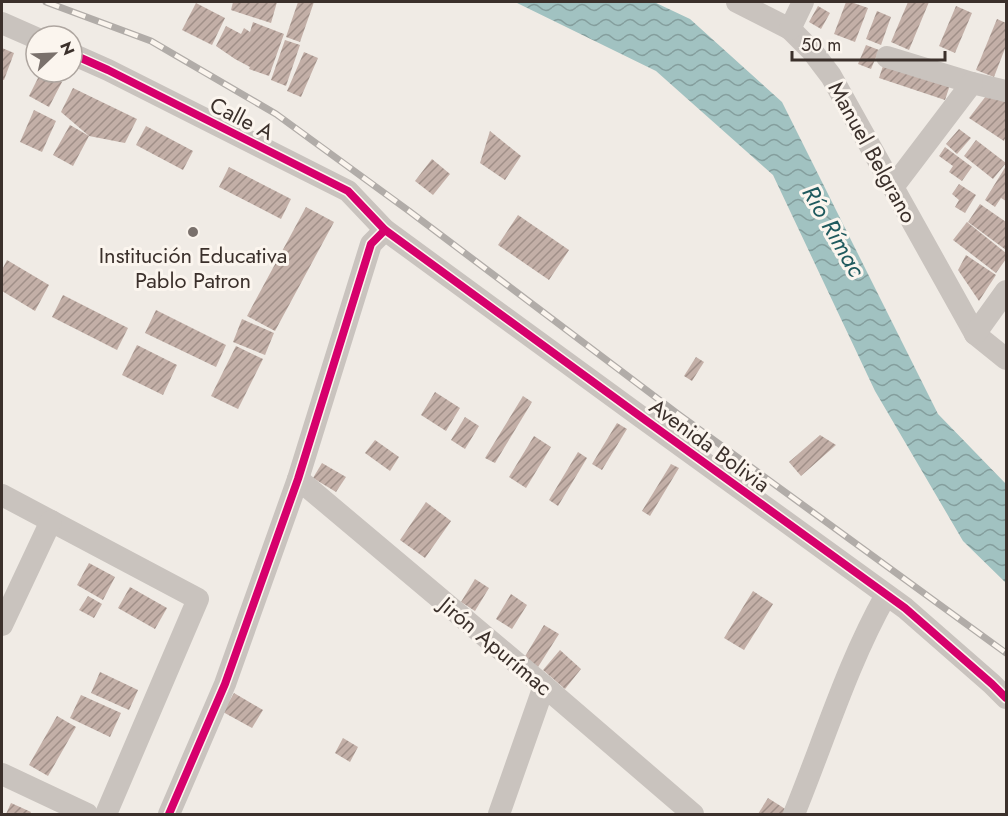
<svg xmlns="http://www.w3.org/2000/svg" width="1008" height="816" viewBox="0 0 1008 816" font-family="Jost,sans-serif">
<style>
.water{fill:url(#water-waves)}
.building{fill:url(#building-hatch)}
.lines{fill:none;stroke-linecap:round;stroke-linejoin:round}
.street{stroke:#c9c3be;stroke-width:22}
.rail-casing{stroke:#b1aca8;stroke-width:7}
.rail{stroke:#fbf5ee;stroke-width:4.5;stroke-dasharray:14;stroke-linecap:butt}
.cycleway-casing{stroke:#fbf5ee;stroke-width:11}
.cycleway{stroke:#d6006c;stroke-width:8}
.poi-dot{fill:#7a716c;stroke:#fbf5ee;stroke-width:2}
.labels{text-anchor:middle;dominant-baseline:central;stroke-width:6;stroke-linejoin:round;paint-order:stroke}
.street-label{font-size:22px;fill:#3b302b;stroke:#fbf5ee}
.poi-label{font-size:22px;fill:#3b302b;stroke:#fbf5ee}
.water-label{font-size:24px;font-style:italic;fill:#1f5a5e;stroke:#fbf5ee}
</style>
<defs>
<pattern id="water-waves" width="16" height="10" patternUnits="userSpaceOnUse" patternTransform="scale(1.5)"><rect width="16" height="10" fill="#a1c2c1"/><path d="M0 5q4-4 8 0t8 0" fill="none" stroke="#849e9d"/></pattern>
<pattern id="building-hatch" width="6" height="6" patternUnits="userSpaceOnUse" patternTransform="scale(1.5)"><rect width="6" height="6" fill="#c3afa7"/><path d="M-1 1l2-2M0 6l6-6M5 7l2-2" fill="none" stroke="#a08f88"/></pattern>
</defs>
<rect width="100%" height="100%" fill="#f0ebe5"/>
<path class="water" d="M515 2H654L690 19 782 102 938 414 1006 484V583L963 541 875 391 773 175 656 71Z"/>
<g class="building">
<path d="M233 2H277L271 23 231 10Z"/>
<path d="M298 2H314L300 42 286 37Z"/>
<path d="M846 2H851L868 8 855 42 834 34Z"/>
<path d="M908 2H929L909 50 891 42Z"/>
<path d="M196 3 225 18 212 45 182 30Z"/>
<path d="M818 6 830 13 821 29 809 22Z"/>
<path d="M956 6 972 13 955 53 939 46Z"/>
<path d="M877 11 891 17 881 45 866 39Z"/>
<path d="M997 19 1006 23V46L994 77 976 70Z"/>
<path d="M253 22 284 34 269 76 249 69 250 67 235 59 216 46 226 26 241 34 244 28 250 32Z"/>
<path d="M285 40 300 45 286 86 271 80Z"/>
<path d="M866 45 879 50 871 69 858 64Z"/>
<path d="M2 48 14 53 4 80H2Z"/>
<path d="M304 52 318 58 301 97 287 91Z"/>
<path d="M884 63 950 85 945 100 879 78Z"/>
<path d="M41 72 62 82 49 107 29 96Z"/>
<path d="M73 88 137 119 125 143 89 136 61 112Z"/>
<path d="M986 96 1006 99V136L1004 141 969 118Z"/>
<path d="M34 110 56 121 42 152 20 142Z"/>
<path d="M70 125 89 136 73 166 53 155Z"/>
<path d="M146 126 193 151 183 170 136 145Z"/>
<path d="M959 129 971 138 957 154 946 144Z"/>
<path d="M490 131 521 156 505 180 480 163Z"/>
<path d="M976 140 1006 163 993 179 964 156Z"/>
<path d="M945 147 972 167 962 181 949 172 953 166 939 156Z"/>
<path d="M432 159 450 174 433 195 415 181Z"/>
<path d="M1006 166V201L1001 198 995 207 985 200Z"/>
<path d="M229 167 291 199 281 219 219 187Z"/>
<path d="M959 184 976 195 965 213 955 207 959 200 952 194Z"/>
<path d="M980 204 1006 222V250L968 222Z"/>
<path d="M306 207 334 222 275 331 247 316Z"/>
<path d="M518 215 569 250 549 280 498 245Z"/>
<path d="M967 222 1006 253V259L996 273 953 240Z"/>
<path d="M966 255 996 275 979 301 958 270Z"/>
<path d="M7 260 49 285 35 311 2 291V270Z"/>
<path d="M63 295 128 328 117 350 52 317Z"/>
<path d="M156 310 226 345 216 367 145 333Z"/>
<path d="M242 319 274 333 265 355 233 342Z"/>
<path d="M137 345 177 365 163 395 122 375Z"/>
<path d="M236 346 263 359 238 409 211 396Z"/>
<path d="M696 357 704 362 692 381 684 376Z"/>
<path d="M435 392 460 408 446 431 421 415Z"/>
<path d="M523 396 532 402 495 463 485 458Z"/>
<path d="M465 417 479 426 465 449 451 440Z"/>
<path d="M617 423 627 429 602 470 592 464Z"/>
<path d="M820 435 836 445 801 476 789 462Z"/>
<path d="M534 436 551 447 526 488 509 477Z"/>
<path d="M375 440 399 457 390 471 365 453Z"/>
<path d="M578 452 587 458 558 506 549 500Z"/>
<path d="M322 463 346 477 336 492 313 478Z"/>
<path d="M671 464 679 468 650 516 642 511Z"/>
<path d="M426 502 451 521 425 558 400 540Z"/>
<path d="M89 563 115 577 103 600 77 585Z"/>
<path d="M475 579 489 588 475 611 461 602Z"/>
<path d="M130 587 167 608 155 629 118 608Z"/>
<path d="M753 591 773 604 744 650 724 638Z"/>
<path d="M511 594 527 605 512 629 496 619Z"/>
<path d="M88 596 102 604 94 618 79 610Z"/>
<path d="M544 625 559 634 538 667 524 658Z"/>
<path d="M560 650 581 669 565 689 543 670Z"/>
<path d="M100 672 138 690 129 710 91 693Z"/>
<path d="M234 693 263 710 252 728 223 712Z"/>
<path d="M81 695 121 713 110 737 70 718Z"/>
<path d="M57 716 76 727 48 776 29 765Z"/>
<path d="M343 738 358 747 350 762 335 753Z"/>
<path d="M768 798 790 812 789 814H758Z"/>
<path d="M11 803 31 812 30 814H6Z"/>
</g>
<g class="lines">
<g class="street">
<path d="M737 2 790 29 812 51 831 76 975 334 1006 359"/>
<path d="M2 23 36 38"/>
<path d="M790 29 803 2"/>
<path d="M72 54 108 70 348 191 385 230 637 414 905 608 992 684 1006 698"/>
<path d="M887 57 972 83 1006 91"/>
<path d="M893 187 972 83"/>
<path d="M975 334 1006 291"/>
<path d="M298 479 544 686 693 814"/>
<path d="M2 495 198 599 106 814"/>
<path d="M2 625 51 521"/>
<path d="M2 774 87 814"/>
<path d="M169 814 225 684 298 479 371 244 385 230"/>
<path d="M499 814 544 686"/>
<path d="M794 814C824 741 847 664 886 595"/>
</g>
<defs>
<path id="rail" d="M46 2 151 41 276 114 409 211 678 414 1006 653"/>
</defs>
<use href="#rail" class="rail-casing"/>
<use href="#rail" class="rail"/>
<defs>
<g id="cycleway">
<path d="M72 54 108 70 348 191 385 230 637 414 905 608 992 684 1006 698"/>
<path d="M169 814 225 684 298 479 371 244 385 230"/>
</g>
</defs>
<use href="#cycleway" class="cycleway-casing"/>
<use href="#cycleway" class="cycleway"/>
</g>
<circle class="poi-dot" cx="193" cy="232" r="6"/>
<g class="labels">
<g class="street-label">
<text transform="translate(242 118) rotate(27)">Calle A</text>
<text transform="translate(873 152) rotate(61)">Manuel Belgrano</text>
<text transform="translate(710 445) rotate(36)">Avenida Bolivia</text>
<text transform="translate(496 646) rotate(40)">Jirón Apurímac</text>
</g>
<g class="poi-label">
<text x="193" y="255">Institución Educativa<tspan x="193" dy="25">Pablo Patron</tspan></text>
</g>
<g class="water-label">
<text transform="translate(834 231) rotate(60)">Río Rímac</text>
</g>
</g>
<rect width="1008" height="816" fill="none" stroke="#3b302b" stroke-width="6"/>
<g transform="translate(54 54) rotate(67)"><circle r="28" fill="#fbf5ee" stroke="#aea6a0" stroke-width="1.5"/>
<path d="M0-4.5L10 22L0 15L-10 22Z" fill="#7a716c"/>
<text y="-9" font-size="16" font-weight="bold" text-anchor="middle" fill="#3b302b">N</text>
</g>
<path d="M792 51v9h153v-9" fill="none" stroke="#3b302b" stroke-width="3"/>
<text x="801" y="51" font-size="18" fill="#3b302b" stroke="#fbf5ee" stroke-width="4.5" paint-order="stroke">50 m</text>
</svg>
